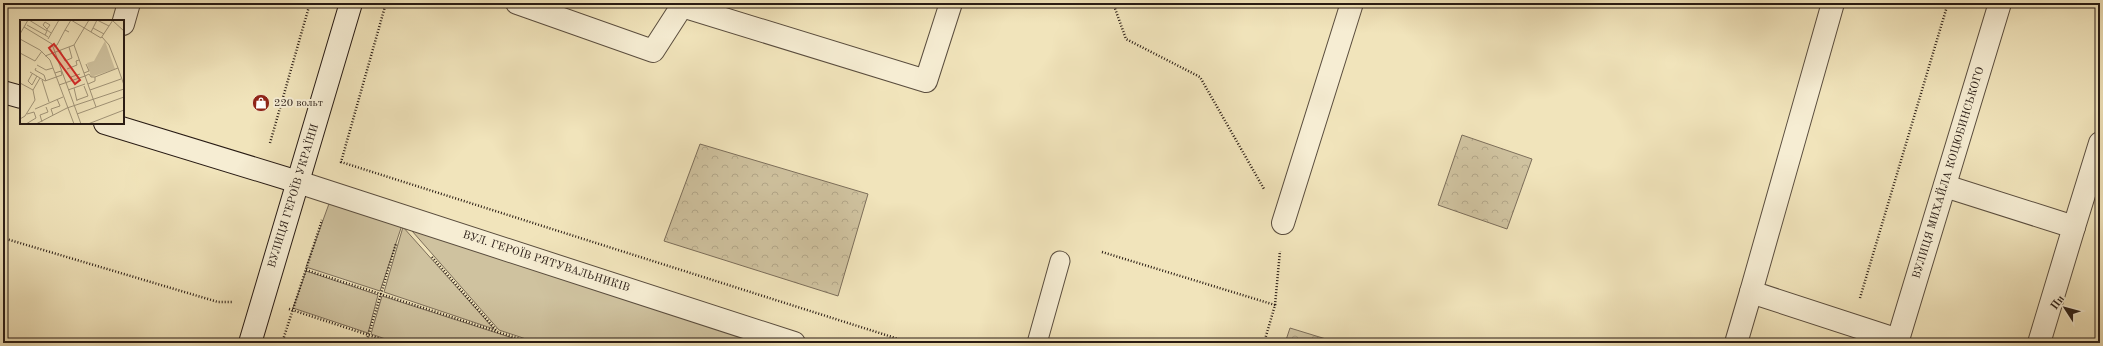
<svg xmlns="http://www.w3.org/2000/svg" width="2103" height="346" viewBox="0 0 2103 346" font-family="'Old Standard TT',serif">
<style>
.grass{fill:#cfc29f;stroke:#7c6e5a}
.forest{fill:url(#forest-crowns);stroke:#7c6e5a}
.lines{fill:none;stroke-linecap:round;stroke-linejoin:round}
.lane-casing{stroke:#5a4d3e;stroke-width:21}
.street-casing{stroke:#5a4d3e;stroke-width:24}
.secondary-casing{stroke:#281b14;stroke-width:24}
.path{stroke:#281b14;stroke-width:2.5;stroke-dasharray:1 2;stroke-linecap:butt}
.lane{stroke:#f6edd3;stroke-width:19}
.street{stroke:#f6edd3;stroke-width:22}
.secondary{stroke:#f6edd3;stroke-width:22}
.labels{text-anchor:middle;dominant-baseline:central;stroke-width:4;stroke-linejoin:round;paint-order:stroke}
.poi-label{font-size:11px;fill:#281b14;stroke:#f6edd3;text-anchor:start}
.street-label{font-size:11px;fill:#281b14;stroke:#f6edd3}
.inset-road{fill:none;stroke:#a19478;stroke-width:1}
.view{fill:#d62828;fill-opacity:0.15;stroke:#d62828;stroke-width:2}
.inset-edge{fill:none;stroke:#281b14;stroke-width:2}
</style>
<defs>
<pattern id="forest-crowns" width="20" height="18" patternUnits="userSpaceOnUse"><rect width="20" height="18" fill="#cfc29f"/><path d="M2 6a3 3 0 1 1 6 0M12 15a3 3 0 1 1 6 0" fill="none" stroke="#b2a688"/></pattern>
</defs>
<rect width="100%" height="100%" fill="#f1e4bb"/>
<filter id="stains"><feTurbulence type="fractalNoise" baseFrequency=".005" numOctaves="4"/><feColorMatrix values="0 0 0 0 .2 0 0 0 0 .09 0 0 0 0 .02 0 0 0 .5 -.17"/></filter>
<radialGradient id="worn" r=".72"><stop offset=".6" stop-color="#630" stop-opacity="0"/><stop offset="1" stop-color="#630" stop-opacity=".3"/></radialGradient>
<g class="grass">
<path d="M330 201 402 225 380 291 306 267Z"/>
<path d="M405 223 783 343H538L499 330Z"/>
<path d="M403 227 494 329 384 292Z"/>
<path d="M306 271 378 295 368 333 293 308Z"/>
<path d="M382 296 528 343H397L371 334Z"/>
</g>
<g class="forest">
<path d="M1462 135 1532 159 1507 229 1438 205Z"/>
<path d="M700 144 868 194 838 296 664 241Z"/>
<path d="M1290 328 1339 343H1285Z"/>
</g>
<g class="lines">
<defs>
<path id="lane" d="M1037 343 1060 261"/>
<g id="street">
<path d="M517 3 653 51 682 6 926 81 951 3"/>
<path d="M1833 3 1751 292 1898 340"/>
<path d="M123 24 129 3"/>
<path d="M298 182 794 343"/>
<path d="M1945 186 2074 227 2039 343"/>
<path d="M1283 223 1352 3"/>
<path d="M2074 227 2100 143"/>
<path d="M1736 343 1751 292"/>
<path d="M1897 343 2000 3"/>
</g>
<g id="secondary">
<path d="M3 92 21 97"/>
<path d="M105 123 298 182"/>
<path d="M250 343 351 3"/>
</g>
</defs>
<use href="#lane" class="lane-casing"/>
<use href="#street" class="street-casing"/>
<use href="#secondary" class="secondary-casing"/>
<g class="path">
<path d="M386 3 341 162 911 343"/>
<path d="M1113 3 1126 39 1200 77 1264 189"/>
<path d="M270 143 310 3"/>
<path d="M3 238 218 302H233"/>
<path d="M1102 252 1275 305 1264 343"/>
<path d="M432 257 497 331"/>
<path d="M306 270 532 343"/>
<path d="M1860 298 1948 3"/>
<path d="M1275 305 1280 251"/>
<path d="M289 309 393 343"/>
<path d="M282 343 322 220"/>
<path d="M366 343 396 244"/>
</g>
<use href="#lane" class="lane"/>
<use href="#street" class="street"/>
<use href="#secondary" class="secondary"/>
</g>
<defs>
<symbol id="shop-disc" viewBox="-11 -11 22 22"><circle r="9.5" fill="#8f2418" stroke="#f6edd3"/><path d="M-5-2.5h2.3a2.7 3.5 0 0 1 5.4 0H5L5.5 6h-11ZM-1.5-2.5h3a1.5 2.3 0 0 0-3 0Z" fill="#fff"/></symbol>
</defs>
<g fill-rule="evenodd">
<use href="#shop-disc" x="251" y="93" width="20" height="20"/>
</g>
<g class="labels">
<g class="poi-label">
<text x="274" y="103">220 вольт</text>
</g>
<g class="street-label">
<text transform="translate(1949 173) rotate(-73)">ВУЛИЦЯ МИХАЙЛА КОЦЮБИНСЬКОГО</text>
<text transform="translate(294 196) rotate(-73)">ВУЛИЦЯ ГЕРОЇВ УКРАЇНИ</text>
<text transform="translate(546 262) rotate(18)">ВУЛ. ГЕРОЇВ РЯТУВАЛЬНИКІВ</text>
</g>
</g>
<g transform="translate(20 20)">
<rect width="104" height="104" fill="#f1e4bb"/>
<path d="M85 21 95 49 71 57 67 43 74 41Z" fill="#cfc29f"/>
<path class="inset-road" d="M9 0 27 11 25 15 28 17M51 0 81 18 93 0M93 1 104 11M7 5 25 15M4 7 32 24 61 104M73 8 84 14M27 9 23 5 25 2 30 5 27 9V10L31 13M49 12 45 10 51 0M71 12 77 0 89 6M0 14 8 0M0 19 20 30 30 40 54 104M28 19 39 0M54 25 76 87M34 27 37 25 45 10M40 30 45 41 52 38 49 27M0 33 15 41 22 31M25 36 54 25 69 0M17 45 26 50 33 48M16 48 15 50 24 55 26 61M98 48 104 65M47 49 57 45 56 41 59 40M10 52 25 61 42 55 41 51 35 53M64 53 69 51 66 44M12 54 8 61 12 65 17 56M65 56 69 54 71 57H75M22 60 29 82M52 61 51 57 60 54M0 63 13 70M68 64 75 61V57L98 48 89 25 82 17M39 65 65 56M54 68 57 81M13 70 20 58M48 70 65 64M70 70 101 59M57 80 68 76 64 66M15 89 43 77M57 94 104 77M33 95 31 89 40 86 37 79M0 99 5 96 15 80 13 70M22 102 20 95 28 92 26 87M6 104 16 98 14 92 7 94M16 104 47 88 104 69M68 104 104 90"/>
<path class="view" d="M34 24 60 60 55 64 29 28Z"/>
<rect width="104" height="104" class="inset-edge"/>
</g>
<rect width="2103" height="346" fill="none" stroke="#f1e4bb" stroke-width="16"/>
<rect x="4" y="4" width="2095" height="338" fill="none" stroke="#281b14" stroke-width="2"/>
<rect x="8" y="8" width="2087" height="330" fill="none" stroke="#281b14"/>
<g transform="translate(2065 308) rotate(306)" stroke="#f6edd3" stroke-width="3" paint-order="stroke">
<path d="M0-3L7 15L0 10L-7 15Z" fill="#281b14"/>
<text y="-6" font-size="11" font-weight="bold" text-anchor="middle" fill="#281b14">Пн</text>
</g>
<rect width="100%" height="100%" filter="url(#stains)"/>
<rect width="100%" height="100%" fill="url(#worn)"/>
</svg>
